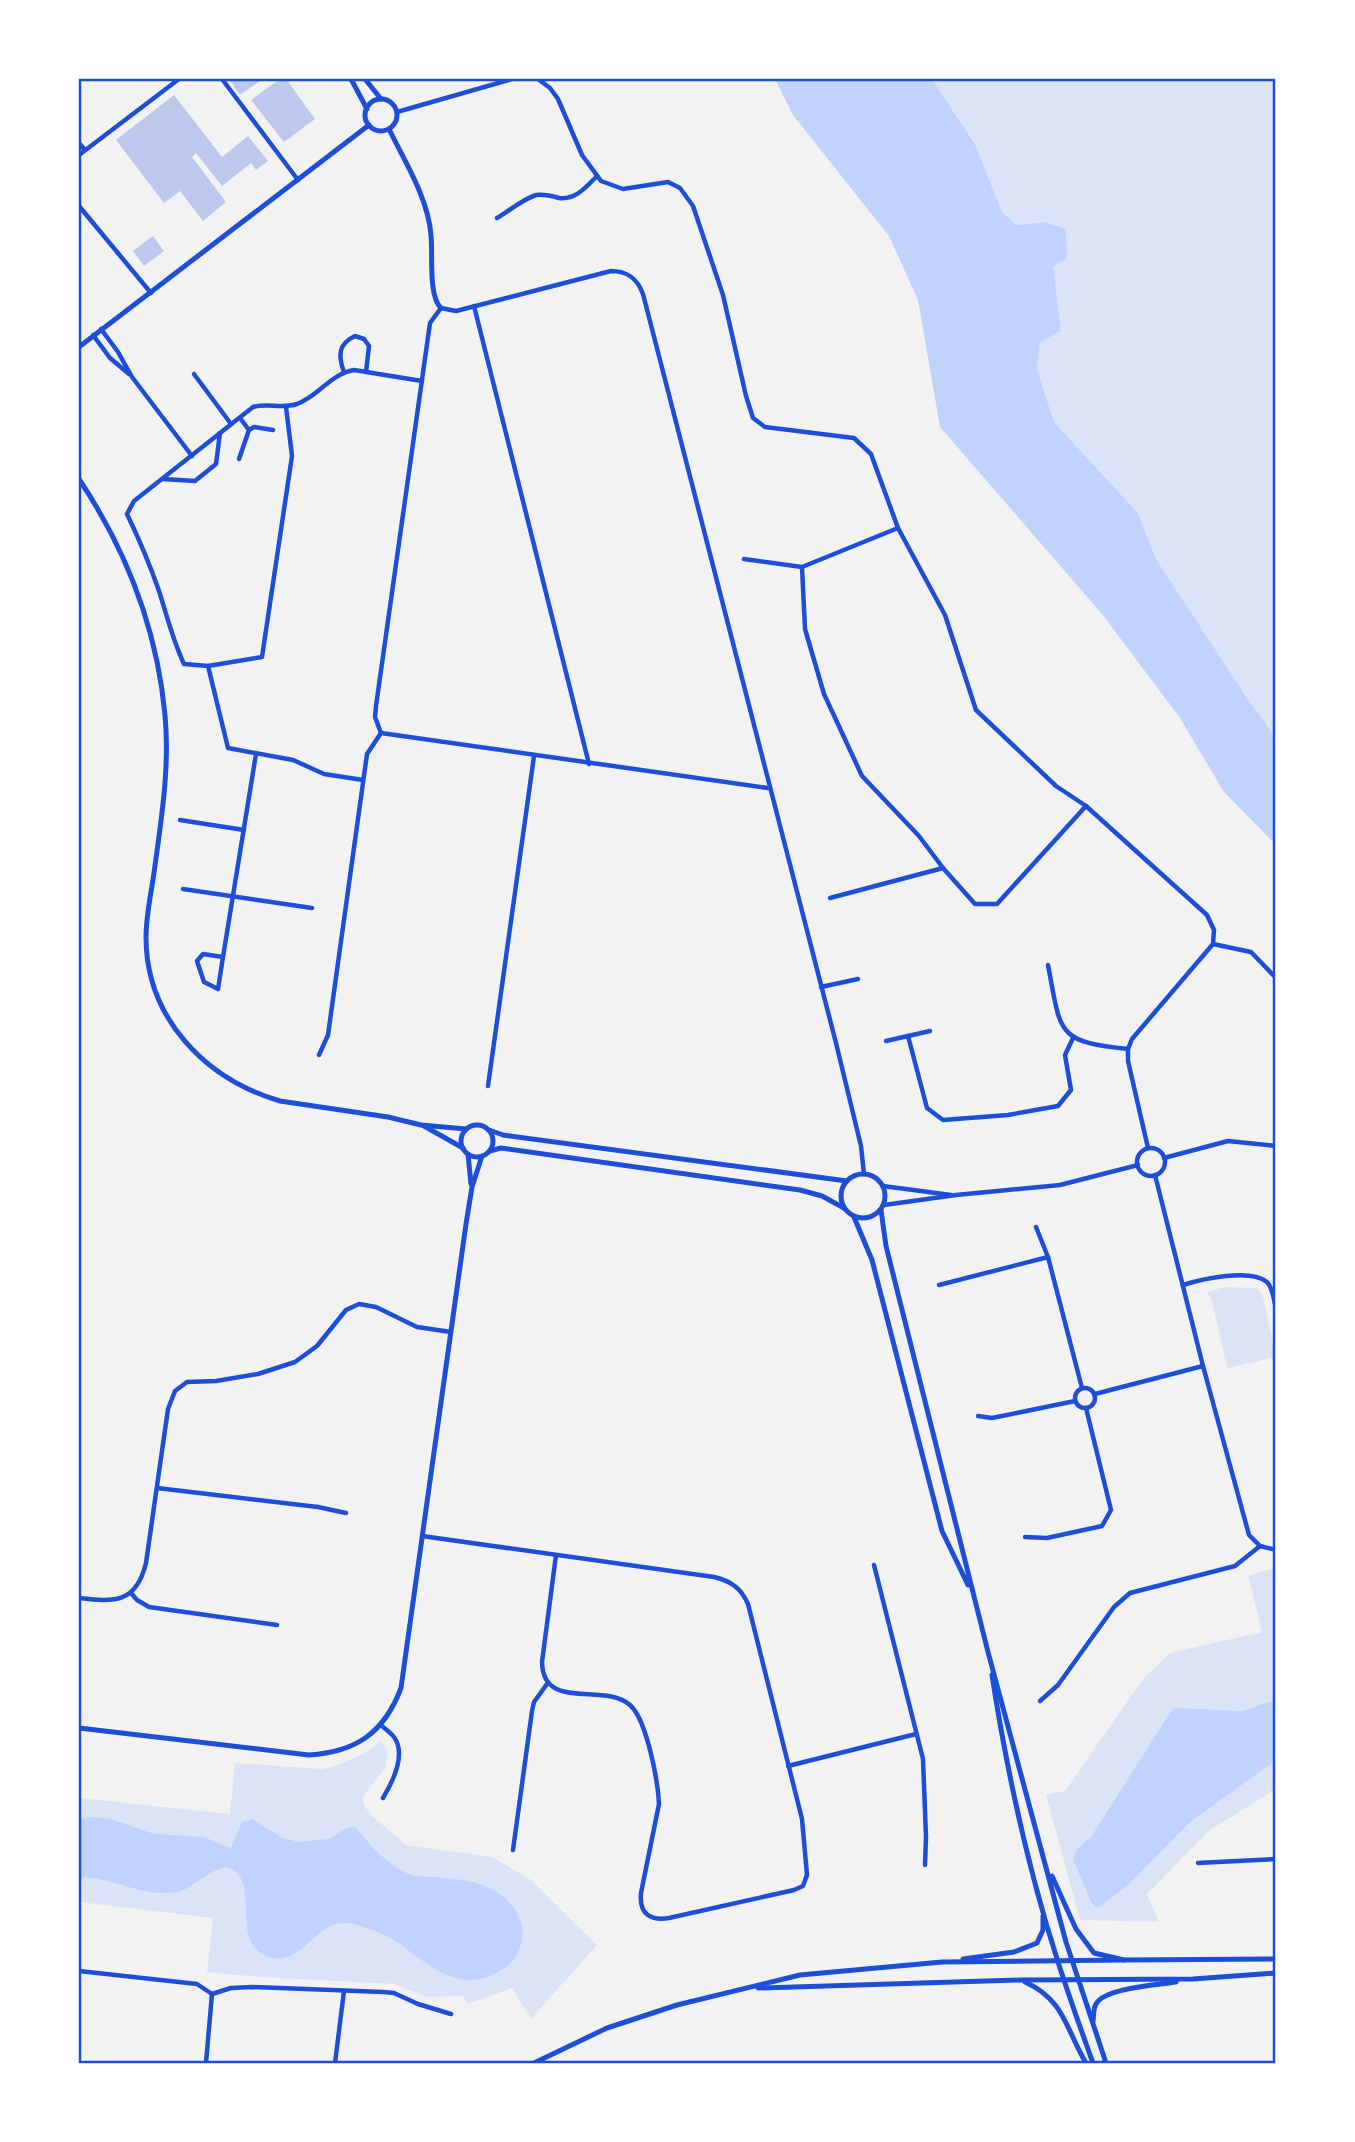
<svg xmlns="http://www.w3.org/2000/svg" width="1355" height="2142" viewBox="0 0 1355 2142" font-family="'Exo 2',sans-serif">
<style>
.green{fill:#dbe4f7}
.water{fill:#bfd3fe}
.building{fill:#bdc9ec}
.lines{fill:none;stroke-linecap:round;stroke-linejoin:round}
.minor{stroke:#1d4ed8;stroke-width:4.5}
.tertiary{stroke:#1d4ed8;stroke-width:5}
.neatline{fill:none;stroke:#1d4ed8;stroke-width:2.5}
</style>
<rect width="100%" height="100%" fill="#f2f2f2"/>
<g class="green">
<path d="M923 79H1276V738L1249 701 1156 559 1138 513 1054 422 1037 369 1040 342 1061 331 1045 222 1016 225 1002 212 975 143 934 82Z"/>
<path d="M1224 1287 1256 1288 1262 1293 1276 1357 1227 1368 1212 1301 1207 1292Z"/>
<path d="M1276 1568V1789L1210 1830 1147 1894 1159 1922 1080 1920 1046 1795 1065 1791 1143 1679 1170 1653 1262 1632 1248 1575Z"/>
<path d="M381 1741 388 1751 385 1768 363 1796 364 1805 371 1815 406 1845 492 1857 531 1880 597 1945 531 2019 512 1988 468 2004 463 1996 427 1997 395 1984 258 1977 207 1972 213 1918 79 1902V1798L230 1814 235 1763 323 1769 343 1763 363 1754Z"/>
</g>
<g class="water">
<path d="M775 79H923L934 82 975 144 1002 212 1016 225 1045 222 1066 229 1067 259 1053 266 1061 331 1040 342 1037 369 1054 422 1138 513 1156 559 1249 701 1276 738V845L1224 792 1180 718 1102 614 940 427 918 300 889 236 793 115Z"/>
<path d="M1268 1702H1276V1760L1190 1822 1129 1884 1101 1906 1096 1907 1091 1902 1073 1859 1077 1849 1091 1837 1173 1708 1243 1711Z"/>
<path d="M94 1817 111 1819 154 1834 204 1837 231 1848 242 1822 252 1819 283 1838 299 1842 328 1839 349 1827H355C369 1844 389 1867 411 1875 417 1877 425 1876 432 1877 462 1879 493 1881 513 1907 522 1919 525 1932 520 1947 516 1960 507 1967 496 1973 458 1994 426 1963 397 1942 383 1933 364 1926 348 1923 318 1919 300 1968 269 1957 229 1944 260 1887 233 1870 217 1860 194 1889 177 1892 143 1898 112 1877 79 1877V1819Z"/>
</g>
<g class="building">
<path d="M229 79H263L240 95Z"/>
<path d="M280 79H286L315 119 284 142 251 100Z"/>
<path d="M174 95 222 157 248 136 268 161 256 170 251 163 222 186 196 153 192 157 226 202 203 221 180 191 164 203 116 140Z"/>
<path d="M153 236 164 251 144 266 133 251Z"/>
</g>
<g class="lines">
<g class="minor">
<path d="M222 79 298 180"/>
<path d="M538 79 550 88 558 99 582 155 601 181 623 189 668 182 680 188 693 206 723 295 746 396 753 418 765 427 854 438 871 454 898 528 945 615 976 710 1056 786 1086 806 1207 915 1214 930 1213 944 1132 1039 1128 1049V1061L1148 1148"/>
<path d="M397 112 512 79"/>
<path d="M79 143 85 150"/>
<path d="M79 155 179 79"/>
<path d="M79 206 151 293"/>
<path d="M497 218C509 211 523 199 536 195 544 194 552 196 559 198 576 200 586 187 597 176"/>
<path d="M474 306 589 764"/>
<path d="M101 329 118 352 132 377 192 456"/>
<path d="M93 335 110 358 129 374"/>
<path d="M344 372C338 356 338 344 355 336L364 339 369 346 366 372"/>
<path d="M194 374 231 424"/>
<path d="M240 418 249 430 254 427 273 430"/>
<path d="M239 459 249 430"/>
<path d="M163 479 195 481 216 464 220 433"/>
<path d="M744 559 802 567 898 528"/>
<path d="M802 567 805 629 824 694 862 776 919 836 943 868 975 904H997L1086 806"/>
<path d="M208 666 262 657 292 456 286 407"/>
<path d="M381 733 375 717 376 706 430 323 441 308 456 311 611 271C627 271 637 278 643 294L836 1043 861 1146 864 1174"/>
<path d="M381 733 768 788"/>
<path d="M363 780 324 774 293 760 228 748 208 666 184 664C173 641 167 616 159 591 150 565 139 539 127 514L134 501 253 407C268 403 282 409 297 404 319 396 330 374 354 370L422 381"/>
<path d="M180 820 244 830"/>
<path d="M183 889 312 908"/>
<path d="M830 898 943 868"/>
<path d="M1213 944 1251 952 1276 978"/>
<path d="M223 957 203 954 197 961 204 982 218 989 223 957 256 754"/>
<path d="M1048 965C1061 1032 1055 1042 1128 1049"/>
<path d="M821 987 858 979"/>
<path d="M908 1036 927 1108 943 1120 1008 1115 1058 1106 1071 1090 1065 1055 1073 1038"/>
<path d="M886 1041 930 1031"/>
<path d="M319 1055 328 1035 367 754 381 733"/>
<path d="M488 1086 534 756"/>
<circle cx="1151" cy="1162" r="14"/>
<path d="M1164 1158 1228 1141 1276 1146"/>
<path d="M1155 1175 1203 1366 1249 1535 1260 1546 1276 1550"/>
<path d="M883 1186 951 1195"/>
<path d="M884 1205 956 1195 1060 1185 1138 1165"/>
<path d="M1036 1227 1048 1257 1082 1388"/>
<path d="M939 1285 1048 1257"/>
<path d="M1183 1285C1202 1279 1250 1268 1267 1282 1273 1288 1274 1301 1276 1309"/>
<circle cx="1085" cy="1398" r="10"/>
<path d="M1095 1394 1203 1366"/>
<path d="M978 1416 992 1418 1075 1401"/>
<path d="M157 1488 318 1507 346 1513"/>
<path d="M422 1536 714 1577C731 1581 741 1588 748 1604L802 1819 807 1875 803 1886 794 1890 669 1918C650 1921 639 1914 641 1893L659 1804C658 1782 647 1720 630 1705 604 1682 543 1712 542 1662L556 1555"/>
<path d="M1025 1537 1047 1538 1102 1526 1111 1510 1086 1408"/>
<path d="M874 1565 923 1759 926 1837 925 1865"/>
<path d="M131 1593 137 1600 149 1607 277 1625"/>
<path d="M79 1598C114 1602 136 1604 146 1563L168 1409 175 1391 187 1382 216 1381 258 1374 295 1362 317 1346 346 1310 359 1304 376 1307 417 1327 451 1332"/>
<path d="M1040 1701 1058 1685 1114 1607 1130 1593 1235 1566 1260 1546"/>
<path d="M381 1725C385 1729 391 1733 394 1737 407 1755 392 1783 383 1798"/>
<path d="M788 1766 916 1734"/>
<path d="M513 1850 532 1711 534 1702 547 1684"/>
<path d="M1198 1863 1276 1859"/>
<path d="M79 1971 197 1984 212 1994"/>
<path d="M212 1994 231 1988 252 1987 383 1992 394 1993 418 2004 451 2014"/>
<path d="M206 2063 212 1994"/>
<path d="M335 2063 344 1991"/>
</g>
<g class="tertiary">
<path d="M351 79 367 109"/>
<path d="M365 79 381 99"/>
<circle cx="381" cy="115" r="16"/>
<path d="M389 129C405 162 428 198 431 235 433 254 428 296 441 308"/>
<path d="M79 347 369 125"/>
<path d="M79 479C127 551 157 629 165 715 170 768 161 821 154 873 151 894 146 916 146 937 146 1018 205 1079 280 1101L388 1117 421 1125 466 1129"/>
<circle cx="477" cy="1141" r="16"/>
<path d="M424 1126 463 1148"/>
<path d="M489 1130 503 1135 847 1181"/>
<path d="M490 1151 501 1148 800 1190 822 1196 844 1208"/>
<path d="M468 1154 471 1184"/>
<circle cx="863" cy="1196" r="22"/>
<path d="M881 1210 886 1246 988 1652 1066 1942 1106 2063"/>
<path d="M854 1217 872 1260 942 1531 968 1585"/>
<path d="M992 1675C1007 1772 1028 1869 1058 1962 1069 1996 1081 2030 1093 2063"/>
<path d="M79 1728 309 1755C356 1752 384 1733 401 1688L466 1224 472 1187 482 1156"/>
<path d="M1052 1876 1076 1929 1094 1953 1124 1960 1276 1959"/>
<path d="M963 1959 1014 1952 1037 1943 1043 1930V1916"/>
<path d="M1025 1982C1065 2000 1066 2030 1086 2063"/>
<path d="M758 1988 1022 1980 1193 1979 1276 1973"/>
<path d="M1093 2021C1094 2015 1093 2009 1096 2004 1104 1988 1158 1985 1176 1982"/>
<path d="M534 2063 607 2028 677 2005 800 1975 942 1962 1124 1960"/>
</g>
</g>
<rect width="1355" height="2142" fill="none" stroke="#ffffff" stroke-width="161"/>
<rect x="80" y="80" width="1194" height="1982" class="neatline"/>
</svg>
